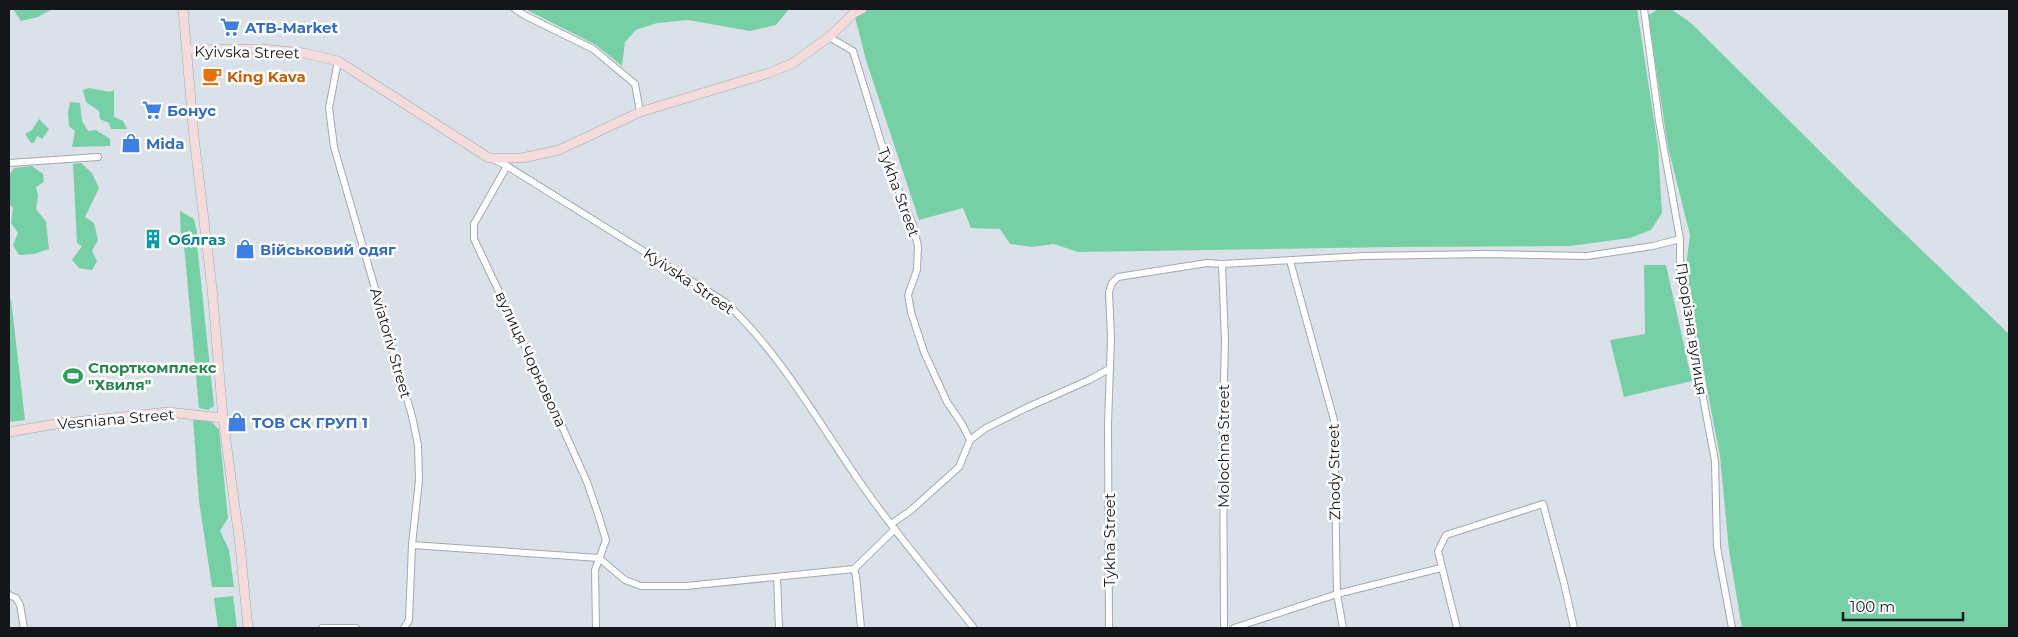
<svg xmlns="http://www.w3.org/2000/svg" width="2018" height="637" viewBox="0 0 2018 637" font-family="Montserrat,sans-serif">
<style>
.green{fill:#77d0a5}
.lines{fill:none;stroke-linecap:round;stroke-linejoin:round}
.street-casing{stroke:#a2a9b0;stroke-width:8}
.secondary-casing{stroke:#a2a9b0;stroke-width:10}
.street{stroke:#fff;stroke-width:6}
.secondary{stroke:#f3dcdb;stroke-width:9}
.labels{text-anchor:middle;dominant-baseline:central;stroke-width:5;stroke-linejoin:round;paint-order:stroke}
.shop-label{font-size:15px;font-weight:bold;fill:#366cbe;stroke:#fff;text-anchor:start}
.street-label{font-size:15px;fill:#14171a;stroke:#fff}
.food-label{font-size:15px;font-weight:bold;fill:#c56008;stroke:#fff;text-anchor:start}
.culture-label{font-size:15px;font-weight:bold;fill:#0d838f;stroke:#fff;text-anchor:start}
.leisure-label{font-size:15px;font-weight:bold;fill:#27864d;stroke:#fff;text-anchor:start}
</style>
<rect width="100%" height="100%" fill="#dae1e9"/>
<g class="green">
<path d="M13 9H52L38 17 21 21Z"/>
<path d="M525 9H789L776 25 750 31 688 20 657 23 636 30 625 42 622 66 596 45Z"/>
<path d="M862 9H1637L1658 147 1662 213 1651 230 1630 238 1570 246 1394 247 1078 252 1054 244 1032 247 1010 244 1000 229 971 228 963 208 919 220 866 60 854 13Z"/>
<path d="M1659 9H1671L1691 23 1857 188 2009 334V628H1742L1729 551 1720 456 1685 274 1690 235 1668 147 1648 15Z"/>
<path d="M89 88 110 92 114 90V117L123 121 127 129H111L109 123 100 119 99 111 86 102 83 90Z"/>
<path d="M70 102 80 103 82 121 88 131 96 130 110 139V146L72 147 75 131 69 126 68 113Z"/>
<path d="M39 119 49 129 42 139 37 136 34 143H31L25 134 32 130Z"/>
<path d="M81 163 92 173 99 188 85 217 94 223 98 240 92 251 97 261 92 270 79 268 72 260 82 246 77 243 73 164Z"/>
<path d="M32 166 43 174 44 182 36 187 38 196 36 209 46 222 49 249 34 254 19 255 13 245 18 233 11 223 13 208 9 204V175L14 168Z"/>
<path d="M180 211 194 219 198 237 181 238Z"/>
<path d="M197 244 214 406 208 410 199 408 184 245Z"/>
<path d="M1644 265H1666L1692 381 1624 397 1610 340 1645 334Z"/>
<path d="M9 299H11L25 420 9 422Z"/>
<path d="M193 419 212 422 219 430 228 518 220 531 229 550 234 587H212L199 501Z"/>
<path d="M233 596 237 628H218L214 598Z"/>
</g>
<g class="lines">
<defs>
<g id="street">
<path d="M515 9 524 15 593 49 635 84 640 112"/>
<path d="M1644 9 1659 121 1680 239V276L1715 461 1717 547 1732 628"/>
<path d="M829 37 853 51 888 165 913 225 918 246 917 270 908 295 911 312 924 352 947 402 962 424 970 440"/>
<path d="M338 61 329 108 334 147 412 416 418 445 419 480 412 545 409 620 404 628"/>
<path d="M493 159 507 166 725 302C778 351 815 416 855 475 891 528 934 578 974 628"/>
<path d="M9 163 98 157"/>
<path d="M507 166 474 224V239L547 393 587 482 598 514 606 540 595 570 596 628"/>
<path d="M1290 261 1334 420 1337 594 1343 628"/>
<path d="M1222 264 1225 341 1223 418 1224 628"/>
<path d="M891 524 910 511 959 467 970 440 986 428 1026 408 1089 380 1109 369"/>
<path d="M412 545 599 558 625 580 641 586H686L854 569 895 529"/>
<path d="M854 569 856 576 861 628"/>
<path d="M777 577 779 628"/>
<path d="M9 595 16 598 20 605 24 628"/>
<path d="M322 628H356"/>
<path d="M1109 628 1108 424 1111 337 1109 292 1112 283 1118 277 1207 263 1222 264 1364 256 1486 254 1587 256 1653 246 1680 239"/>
<path d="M1234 628 1337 594 1441 568"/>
<path d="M1457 628 1438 551 1446 535 1543 504 1564 583 1574 628"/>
</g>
<g id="secondary">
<path d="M183 9 194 137 212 288 223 418 240 545 248 628"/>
<path d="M186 50 261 49 304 53 338 61 489 158H522L559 150 640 112 769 73 793 63 829 37 854 13 862 9"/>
<path d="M9 432 56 424 168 412 223 418"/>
</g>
</defs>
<use href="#street" class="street-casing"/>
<use href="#secondary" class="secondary-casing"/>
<use href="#street" class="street"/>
<use href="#secondary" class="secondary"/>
</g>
<defs>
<symbol id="supermarket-bare" viewBox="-9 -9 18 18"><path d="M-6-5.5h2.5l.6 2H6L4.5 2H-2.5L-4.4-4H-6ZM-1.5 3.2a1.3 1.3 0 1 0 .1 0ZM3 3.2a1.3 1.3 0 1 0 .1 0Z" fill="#3f7fe0" stroke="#fff" stroke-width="2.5" paint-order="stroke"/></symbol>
<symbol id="cafe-bare" viewBox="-9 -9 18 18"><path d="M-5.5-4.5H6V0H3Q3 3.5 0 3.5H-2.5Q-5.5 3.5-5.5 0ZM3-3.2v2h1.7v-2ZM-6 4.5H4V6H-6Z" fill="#e8710a" stroke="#fff" stroke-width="2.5" paint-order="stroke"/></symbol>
<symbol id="shop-bare" viewBox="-9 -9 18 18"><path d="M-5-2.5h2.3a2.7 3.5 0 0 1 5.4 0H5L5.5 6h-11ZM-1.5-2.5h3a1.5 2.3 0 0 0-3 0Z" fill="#3f7fe0" stroke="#fff" stroke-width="2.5" paint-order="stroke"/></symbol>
<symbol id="building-bare" viewBox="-9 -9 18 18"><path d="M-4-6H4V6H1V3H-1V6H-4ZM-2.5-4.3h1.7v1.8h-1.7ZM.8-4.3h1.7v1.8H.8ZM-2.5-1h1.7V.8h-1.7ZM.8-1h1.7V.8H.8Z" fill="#0f9aa8" stroke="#fff" stroke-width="2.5" paint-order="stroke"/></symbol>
<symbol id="stadium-bare" viewBox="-9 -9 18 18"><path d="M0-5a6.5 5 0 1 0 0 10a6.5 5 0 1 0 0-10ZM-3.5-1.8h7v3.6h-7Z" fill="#2e9e5b" stroke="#fff" stroke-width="2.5" paint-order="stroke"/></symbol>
</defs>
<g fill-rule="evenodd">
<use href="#supermarket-bare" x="216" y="13" width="28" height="28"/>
<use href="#cafe-bare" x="198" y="62" width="28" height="28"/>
<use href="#supermarket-bare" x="138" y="96" width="28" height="28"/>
<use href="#shop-bare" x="117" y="129" width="28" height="28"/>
<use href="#building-bare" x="139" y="225" width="28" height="28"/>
<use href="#shop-bare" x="231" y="235" width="28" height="28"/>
<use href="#stadium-bare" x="59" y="362" width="28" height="28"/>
<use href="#shop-bare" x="223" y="408" width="28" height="28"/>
</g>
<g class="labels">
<g class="shop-label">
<text x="245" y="27">ATB-Market</text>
<text x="167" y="110">Бонус</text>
<text x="146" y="143">Mida</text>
<text x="260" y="249">Військовий одяг</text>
<text x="252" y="422">ТОВ СК ГРУП 1</text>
</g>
<g class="street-label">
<text transform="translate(247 52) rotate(1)">Kyivska Street</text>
<text transform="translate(899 192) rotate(70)">Tykha Street</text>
<text transform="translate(689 281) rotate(34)">Kyivska Street</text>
<text transform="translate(1692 329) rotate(81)">Прорізна вулиця</text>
<text transform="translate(391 343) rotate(74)">Aviatoriv Street</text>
<text transform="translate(531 359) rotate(65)">вулиця Чорновола</text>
<text transform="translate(116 419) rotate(-5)">Vesniana Street</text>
<text transform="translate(1223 446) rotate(-90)">Molochna Street</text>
<text transform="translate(1334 472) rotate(-91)">Zhody Street</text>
<text transform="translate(1109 540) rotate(-90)">Tykha Street</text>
</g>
<g class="food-label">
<text x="227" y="76">King Kava</text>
</g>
<g class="culture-label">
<text x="168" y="239">Облгаз</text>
</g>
<g class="leisure-label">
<text x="88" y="367">Спорткомплекс<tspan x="88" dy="17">"Хвиля"</tspan></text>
</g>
</g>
<rect width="2018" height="637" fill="none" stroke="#14171a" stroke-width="20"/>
<path d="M1843 612v8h120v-8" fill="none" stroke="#14171a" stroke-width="2.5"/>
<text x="1850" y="612" font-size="15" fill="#14171a" stroke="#ffffff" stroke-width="4" paint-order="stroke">100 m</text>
</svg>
